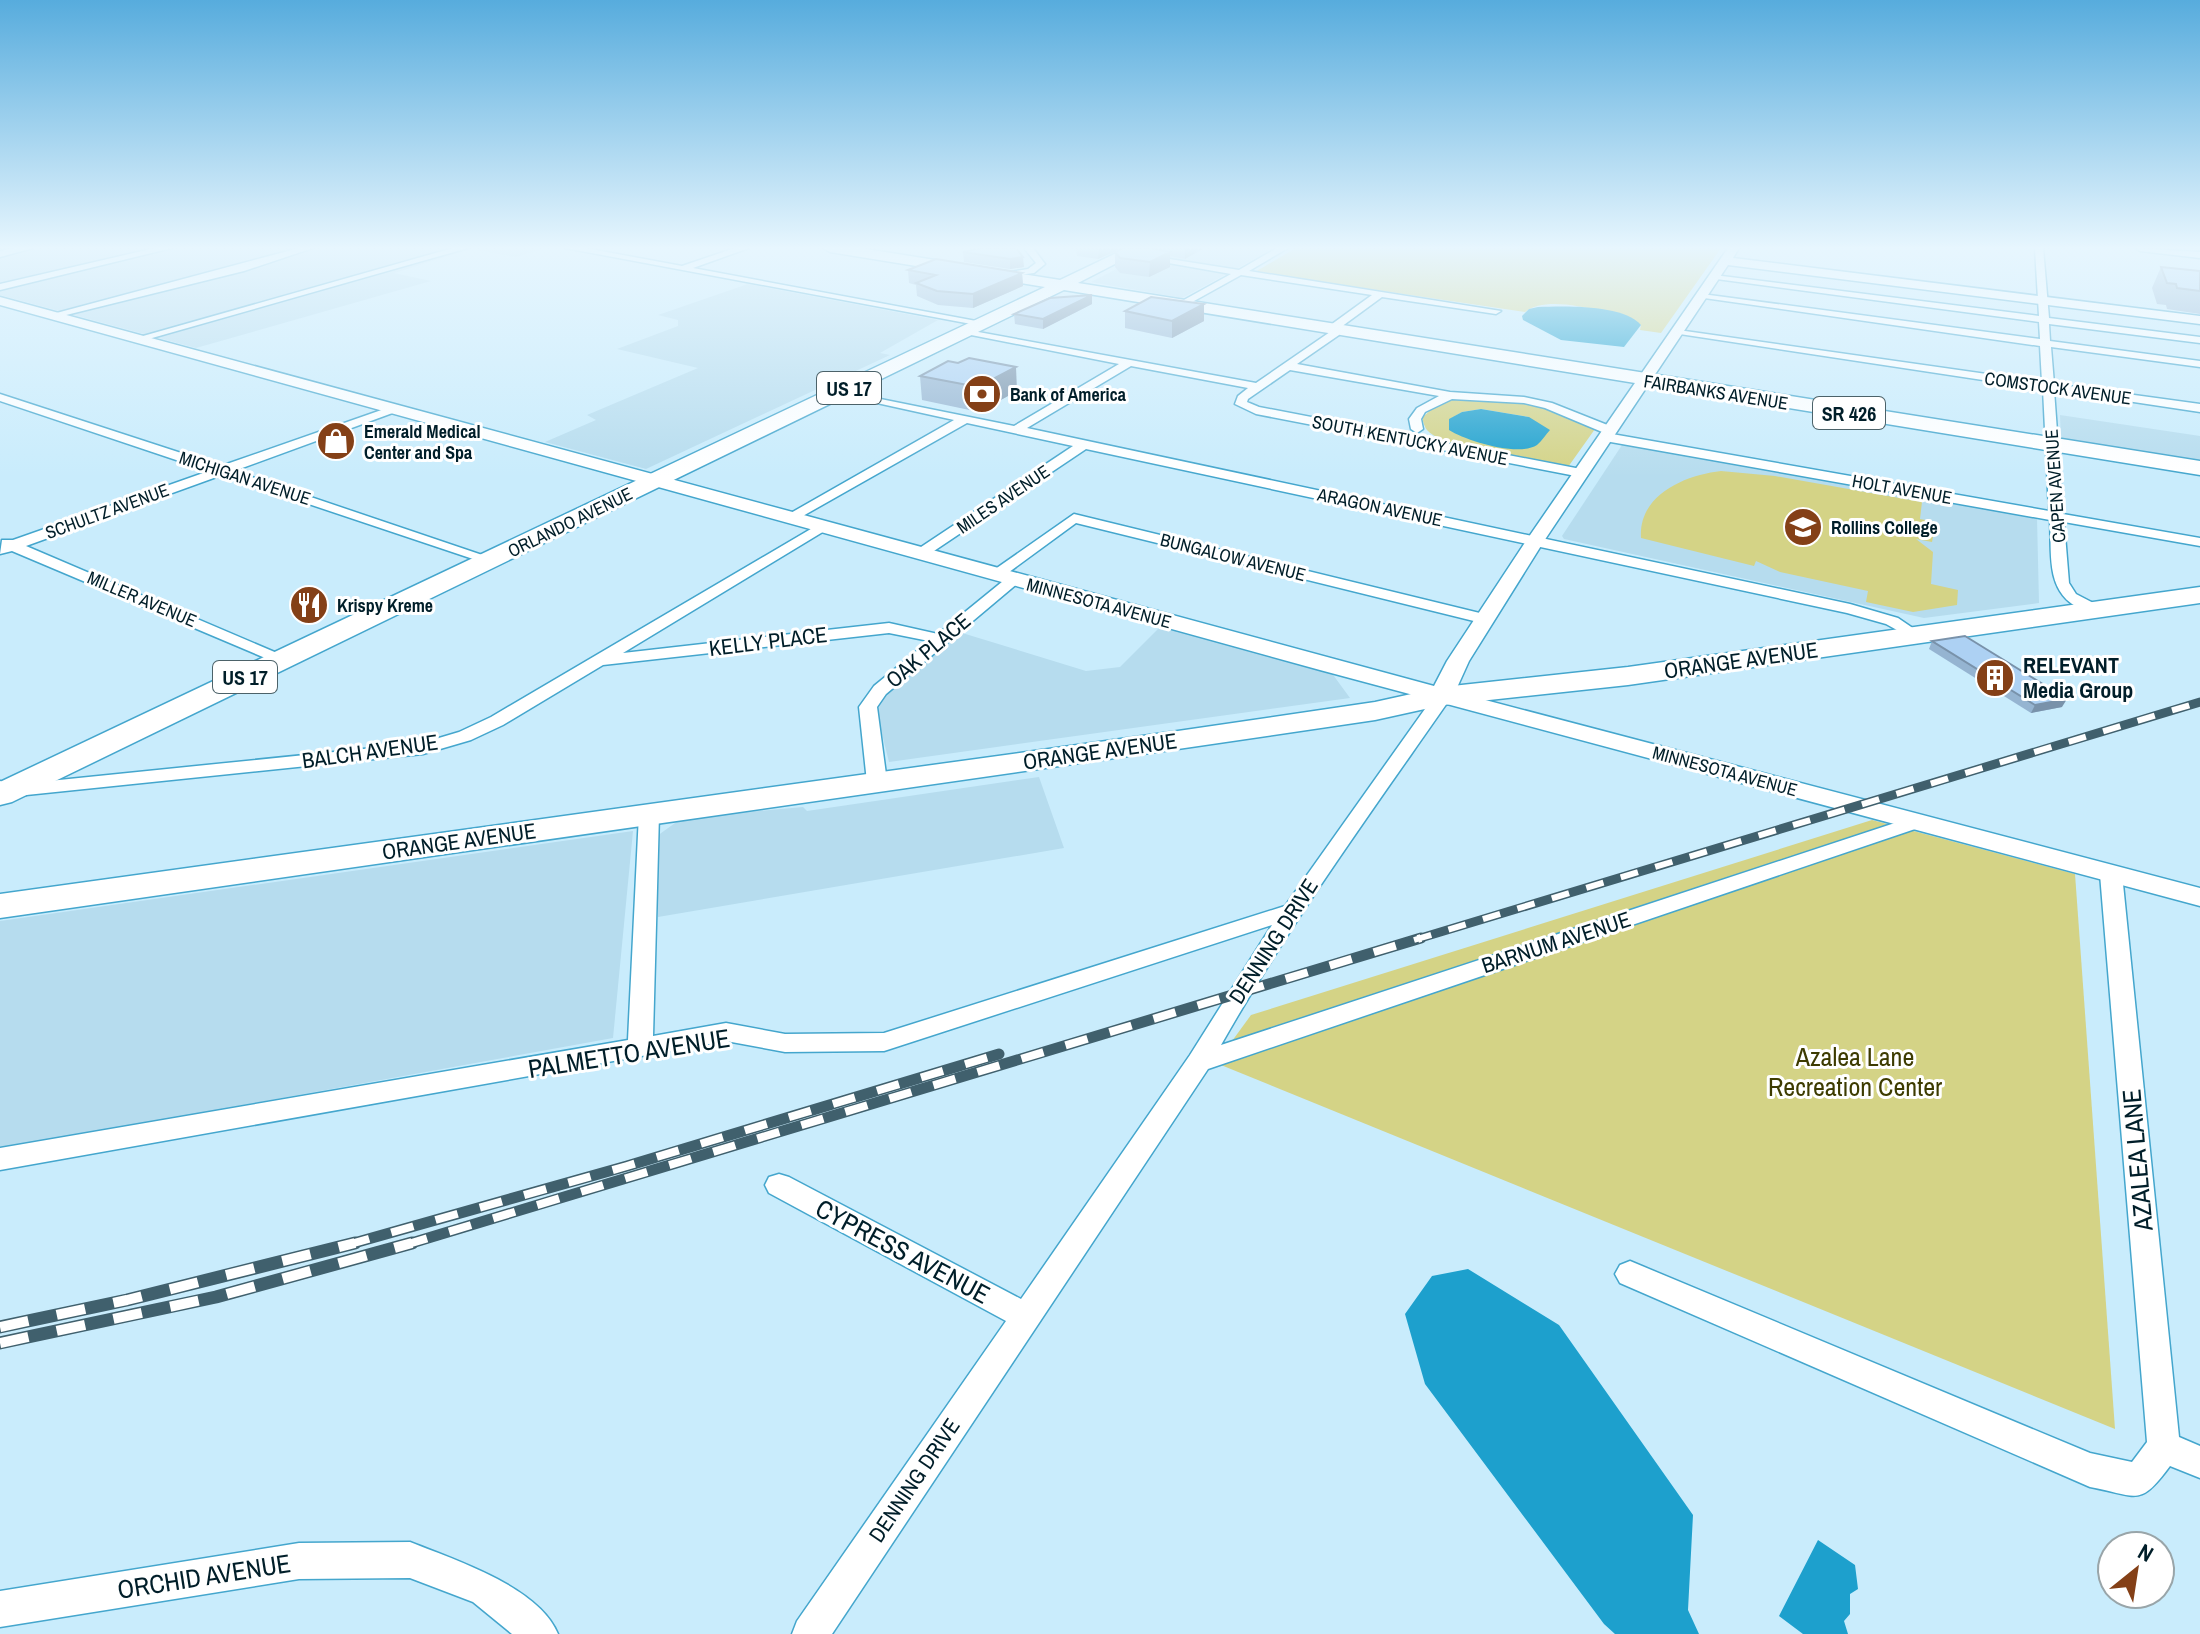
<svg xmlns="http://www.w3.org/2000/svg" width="2200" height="1634" viewBox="0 0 2200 1634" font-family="'Archivo Narrow',sans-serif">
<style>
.built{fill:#b6dcee}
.green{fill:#d4d386;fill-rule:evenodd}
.water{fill:#1da0cd}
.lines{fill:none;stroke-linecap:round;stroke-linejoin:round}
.minor-casing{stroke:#44a6cd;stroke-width:3}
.tertiary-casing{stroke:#44a6cd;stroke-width:3}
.primary-casing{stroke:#44a6cd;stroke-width:3}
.minor{fill:#fff;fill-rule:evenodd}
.tertiary{fill:#fff;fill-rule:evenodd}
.primary{fill:#fff;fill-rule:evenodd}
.rail-far2-casing{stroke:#40606d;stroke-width:9}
.rail-far1-casing{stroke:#40606d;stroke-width:11}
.rail-casing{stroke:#40606d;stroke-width:13}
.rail-far2{stroke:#fff;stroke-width:6;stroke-dasharray:18;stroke-linecap:butt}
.rail-far1{stroke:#fff;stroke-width:8;stroke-dasharray:23;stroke-linecap:butt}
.rail{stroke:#fff;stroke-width:10;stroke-dasharray:29;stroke-linecap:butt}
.wall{fill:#95b4d1}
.shaded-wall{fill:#7992aa}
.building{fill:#add1f3;stroke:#7992aa;stroke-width:2}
.labels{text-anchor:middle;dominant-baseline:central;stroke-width:6;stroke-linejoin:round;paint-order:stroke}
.far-street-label{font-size:18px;fill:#001e29;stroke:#fff}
.far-poi-label{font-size:18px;font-weight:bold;fill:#001e29;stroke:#fff;text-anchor:start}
.shield{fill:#fff;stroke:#4c6269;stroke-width:2}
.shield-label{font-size:20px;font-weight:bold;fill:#001e29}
.street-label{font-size:22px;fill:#001e29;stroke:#fff}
.poi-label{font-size:22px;font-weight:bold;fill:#001e29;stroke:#fff;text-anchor:start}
.near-street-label{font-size:26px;fill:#001e29;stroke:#fff}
.near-park-label{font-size:26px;fill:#3d3b01;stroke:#fff}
</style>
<rect width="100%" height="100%" fill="#c9ecfc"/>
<g class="built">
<path d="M0 248H546L516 257 472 249 458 253 394 273 431 281 196 348 0 295Z"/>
<path d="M1158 248H1251L1269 251 1182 298 1091 282Z"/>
<path d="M748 284 938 320 880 353 890 355 646 469 545 442 596 420 587 415 698 368 617 349 678 326V320L658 315Z"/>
<path d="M2060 415 2200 436V464L2061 440Z"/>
<path d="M1622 445 2037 518 2039 603 1924 618 1564 539 1562 536Z"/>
<path d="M1161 626 1331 672 1350 698 889 762 876 710 881 696 959 632 1086 671 1120 667Z"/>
<path d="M1039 777 1064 848 658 917 657 836 682 818 803 807 807 811Z"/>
<path d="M633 831 613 1038 0 1149V921Z"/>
</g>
<g class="green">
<path d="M1296 248H1721L1661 333 1640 330 1641 325C1615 314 1549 292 1525 312L1255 272Z"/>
<path d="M1460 398 1522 401 1546 407 1595 429 1568 467C1537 461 1446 451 1427 430 1425 428 1423 421 1422 418L1439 402ZM1481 409 1529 417 1528 448 1499 446 1450 419 1462 412Z"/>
<path d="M1721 471 1775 476 1922 502 1920 519 1936 522 1932 542 1916 539 1933 552 1931 584 1958 590 1957 605 1913 612 1866 602 1868 591 1780 572 1756 561 1754 566 1641 538C1638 495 1685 475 1721 471Z"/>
<path d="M1872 820 2075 874 2115 1429 1216 1063 1251 1015Z"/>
</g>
<g class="water">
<path d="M1538 307C1564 306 1623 304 1641 325L1624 347 1561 340 1523 320 1522 316 1529 309Z"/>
<path d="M1481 409 1529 417 1550 430C1546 434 1542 441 1537 445 1519 457 1466 441 1449 430V419L1462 412Z"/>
<path d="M1468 1269 1559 1325 1693 1515 1688 1610 1699 1634H1615L1604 1624 1425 1384 1405 1314 1432 1276Z"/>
<path d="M1818 1540 1855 1565 1858 1589 1850 1594V1614L1844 1621 1848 1634H1803L1779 1616Z"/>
</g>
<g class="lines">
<defs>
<g id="minor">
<path d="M15 248H33L0 257V251Z"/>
<path d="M155 248H172L0 290V284Z"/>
<path d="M299 248H313L244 271 54 318 49 315Z"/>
<path d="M453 248H468L145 340 136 338Z"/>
<path d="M565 248H585L682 266 735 248H749L693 268 987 323 982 326Z"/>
<path d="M1024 248H1033L1045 264 1034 273 1011 276V272L1028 269 1036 263Z"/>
<path d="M1277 248H1288L1249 271 1501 311 1496 314 1382 297 1341 327 1339 335 1297 364 1450 392 1524 397 1552 403 1615 428 1617 431 1612 434 2049 511 2043 389 1673 333 1678 330 2042 382 2040 346 1697 297 1702 294 2040 339 2039 322 1709 278 1714 275 2039 316 2035 248H2043L2049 318 2200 337V343L2049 324 2050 341 2200 361V367L2051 347 2054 384 2200 404V412L2054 390 2063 514 2200 538V546L2064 522 2069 583 2076 594 2101 607V613C2091 615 2085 611 2077 607 2045 590 2052 551 2050 520L1605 441 1599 437 1607 434 1545 408 1524 403 1452 399 1425 412 1421 419 1423 429 1417 433 1411 429 1409 419 1417 408 1439 396 1290 370 1248 399 1247 402 1259 407 1586 470V476L1581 477 1256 414 1235 404 1238 396 1248 388 1131 366 1027 428 1850 604 1898 618 1923 635 1915 640 1886 624 1847 613 1086 449 925 557H915V551L1073 446 967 423 794 521 782 518 954 420 836 394V390L1014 426 1119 364 966 334 962 333V329L1256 383 1330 332 1332 324 1372 295 1241 275 1185 306 1182 301 1231 274 1140 258 1144 255 1239 270Z"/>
<path d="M0 394 221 466 390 407H398V411L234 471 497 560 490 564 485 563 222 475 26 546 291 659 289 663H277L12 551 0 554 2 540H13L209 471 0 401Z"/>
<path d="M1074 514 1492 616 1494 619 1486 624 1076 523 1001 578H991V572Z"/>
<path d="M821 523 828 527 826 530 623 653 889 623 938 634 1008 577H1018V583L886 694 877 707 887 782 884 786 877 788 867 782 859 707 874 686 929 641 889 633 603 665 503 725 471 740 423 754 7 797 0 795V781L10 785 422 743 459 732 491 717Z"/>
<path d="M1443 691 1452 696C1372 811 1290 923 1221 1045L1907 819 1914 817 1924 823 1921 827 1208 1069 832 1634H792L797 1621 1006 1321 769 1193 765 1185 769 1177 779 1174 789 1177 1021 1299 1190 1055 1272 925 884 1051 785 1052 726 1041 0 1170V1148L628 1040 639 814 649 808 659 814 653 1036 726 1023 785 1034 884 1033 1285 906 1437 692Z"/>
<path d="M2111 867 2122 874 2179 1437 2200 1446V1478L2170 1466C2139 1508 2138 1496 2090 1487L1620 1283 1615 1274 1620 1265 1630 1261 2090 1453 2132 1462 2147 1442 2100 874Z"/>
<path d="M410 1542C455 1560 539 1587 558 1634H512L473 1602 410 1578 299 1579 0 1627V1591L299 1543Z"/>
</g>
<g id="tertiary">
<path d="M1728 248H1739L1733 258 2200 316V324L1728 265 1544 541 1469 661 1455 692 2200 888V906L1320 670 0 305V297L1434 686 1447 661 1526 541Z"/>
<path d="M2135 248 2200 252V258L2140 251Z"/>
</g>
<g id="primary">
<path d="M823 248H860L1060 280 1127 248H1146L1078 283 2200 461V475L1064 290 12 802 0 805V782L1045 287 830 252Z"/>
<path d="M2200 587V603L1628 685 1443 705 1375 720 1171 750 0 918V894L1171 732 1375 702 1443 687 1628 667Z"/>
</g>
</defs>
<use href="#minor" class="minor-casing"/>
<use href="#tertiary" class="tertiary-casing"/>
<use href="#primary" class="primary-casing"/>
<use href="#minor" class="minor"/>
<use href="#tertiary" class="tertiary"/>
<use href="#primary" class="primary"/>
<defs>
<path id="rail-far2" d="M1414 940 2200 702"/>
<g id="rail-far1">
<path d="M347 1245 627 1166 999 1054"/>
<path d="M405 1245 1421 938"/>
</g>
<g id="rail">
<path d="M0 1327 127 1300 355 1243"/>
<path d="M0 1343 216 1297 412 1243"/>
</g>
</defs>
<use href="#rail-far2" class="rail-far2-casing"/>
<use href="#rail-far1" class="rail-far1-casing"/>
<use href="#rail" class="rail-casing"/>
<use href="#rail-far2" class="rail-far2"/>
<use href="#rail-far1" class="rail-far1"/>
<use href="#rail" class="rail"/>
</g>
<g class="wall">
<path d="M1016 248 1024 267 1010 269 964 262 963 252Z"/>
<path d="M1076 248H1123L1098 259 1077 256Z"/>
<path d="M1123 248H1204L1185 259 1170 256V267L1149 277 1120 273 1115 267V252Z"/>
<path d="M2161 267 2200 271V314L2167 309 2166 305 2157 304 2152 288Z"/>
<path d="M908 270 1022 273 1023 286 973 308 938 305 917 296 916 285 909 283Z"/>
<path d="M1092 304 1043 329 1015 324 1014 314Z"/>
<path d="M1125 311 1204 321 1172 338 1125 328Z"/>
<path d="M920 376 1017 391 979 412 922 400Z"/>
<path d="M1932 641 2062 707 2031 713 1929 649Z"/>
</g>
<g class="shaded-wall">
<path d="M1099 248H1123L1098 259Z"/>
<path d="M1185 248H1204L1185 259Z"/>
<path d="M1170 252V267L1149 277 1150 262Z"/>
<path d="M1023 257 1024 267 1010 269V259Z"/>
<path d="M1022 273 1023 286 973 308V294Z"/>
<path d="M1092 295V304L1043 329V319Z"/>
<path d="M1204 304V321L1172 338V321Z"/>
<path d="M1016 367 1017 391 979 412 978 387Z"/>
<path d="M2067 699 2062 707 2031 713 2035 705Z"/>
</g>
<g class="building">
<path d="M981 248H1016L1023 257 1010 259 963 252Z"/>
<path d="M1123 248H1150L1170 252 1150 262 1120 258 1115 252Z"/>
<path d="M936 259 1022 273 973 294 937 291 916 283 936 275 908 270Z"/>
<path d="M2161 267 2200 271V291L2177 288 2176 284 2167 283Z"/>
<path d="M1092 295 1043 319 1014 314 1050 298Z"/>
<path d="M1151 297 1204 304 1172 321 1125 311Z"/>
<path d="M969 358 1016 367 978 387 920 376 948 361 958 363Z"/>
<path d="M1965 636 2067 699 2035 705 1932 641Z"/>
</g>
<linearGradient id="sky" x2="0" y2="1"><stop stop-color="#57acdd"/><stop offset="0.52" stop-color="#e7f6fe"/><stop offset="1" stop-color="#e7f6fe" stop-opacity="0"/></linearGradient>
<rect width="2200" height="477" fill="url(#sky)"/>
<defs>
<symbol id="bank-disc" viewBox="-11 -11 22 22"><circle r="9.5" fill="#844017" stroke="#fff"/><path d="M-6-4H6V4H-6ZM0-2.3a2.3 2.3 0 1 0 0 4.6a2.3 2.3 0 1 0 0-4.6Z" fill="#fff"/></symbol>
<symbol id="shop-disc" viewBox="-11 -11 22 22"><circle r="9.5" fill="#844017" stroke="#fff"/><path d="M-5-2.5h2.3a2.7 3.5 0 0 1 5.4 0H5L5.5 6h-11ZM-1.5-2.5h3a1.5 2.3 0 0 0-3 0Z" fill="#fff"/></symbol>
<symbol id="university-disc" viewBox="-11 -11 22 22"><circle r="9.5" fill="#844017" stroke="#fff"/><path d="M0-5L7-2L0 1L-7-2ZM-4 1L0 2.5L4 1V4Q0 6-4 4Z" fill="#fff"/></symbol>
<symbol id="restaurant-disc" viewBox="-11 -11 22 22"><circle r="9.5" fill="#844017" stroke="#fff"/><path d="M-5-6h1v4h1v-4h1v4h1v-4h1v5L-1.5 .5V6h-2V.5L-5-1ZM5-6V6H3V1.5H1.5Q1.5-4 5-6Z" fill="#fff"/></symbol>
<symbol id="building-disc" viewBox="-11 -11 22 22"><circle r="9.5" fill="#844017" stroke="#fff"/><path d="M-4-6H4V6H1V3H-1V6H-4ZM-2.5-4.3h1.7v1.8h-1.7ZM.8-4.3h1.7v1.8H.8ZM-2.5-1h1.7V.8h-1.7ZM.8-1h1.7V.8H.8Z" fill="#fff"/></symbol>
</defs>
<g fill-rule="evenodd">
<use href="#bank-disc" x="960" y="372" width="44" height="44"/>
<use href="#shop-disc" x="314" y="419" width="44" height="44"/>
<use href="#university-disc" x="1781" y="505" width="44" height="44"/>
<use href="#restaurant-disc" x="287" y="583" width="44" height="44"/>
<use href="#building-disc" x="1973" y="656" width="44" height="44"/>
</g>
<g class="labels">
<g class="far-street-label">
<text transform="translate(2058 388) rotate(8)">COMSTOCK AVENUE</text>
<text transform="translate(1716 392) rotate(9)">FAIRBANKS AVENUE</text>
<text transform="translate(1410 440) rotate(11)">SOUTH KENTUCKY AVENUE</text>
<text transform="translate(245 478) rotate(18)">MICHIGAN AVENUE</text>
<text transform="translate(2055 486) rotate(-94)">CAPEN AVENUE</text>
<text transform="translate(1902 489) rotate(10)">HOLT AVENUE</text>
<text transform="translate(1003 499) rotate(-34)">MILES AVENUE</text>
<text transform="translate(1380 507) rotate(12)">ARAGON AVENUE</text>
<text transform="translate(107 511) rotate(-20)">SCHULTZ AVENUE</text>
<text transform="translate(570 522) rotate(-26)">ORLANDO AVENUE</text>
<text transform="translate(1233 557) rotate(14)">BUNGALOW AVENUE</text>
<text transform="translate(142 599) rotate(23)">MILLER AVENUE</text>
<text transform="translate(1099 603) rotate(15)">MINNESOTA AVENUE</text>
<text transform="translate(1725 771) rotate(15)">MINNESOTA AVENUE</text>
</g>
<g class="far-poi-label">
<text x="1010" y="394">Bank of America</text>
<text x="364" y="431">Emerald Medical<tspan x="364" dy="21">Center and Spa</tspan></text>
<text x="1831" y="527">Rollins College</text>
<text x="337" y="605">Krispy Kreme</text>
</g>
<g class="shield">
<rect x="817" y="372" width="64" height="32" rx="6"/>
<rect x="1813" y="397" width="72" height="32" rx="6"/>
<rect x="213" y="661" width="64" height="32" rx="6"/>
</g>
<g class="shield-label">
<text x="849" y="388">US 17</text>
<text x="1849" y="413">SR 426</text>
<text x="245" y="677">US 17</text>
</g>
<g class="street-label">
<text transform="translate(768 641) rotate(-7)">KELLY PLACE</text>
<text transform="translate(928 650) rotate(-40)">OAK PLACE</text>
<text transform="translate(1741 660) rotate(-8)">ORANGE AVENUE</text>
<text transform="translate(370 751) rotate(-8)">BALCH AVENUE</text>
<text transform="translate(1100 751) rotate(-8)">ORANGE AVENUE</text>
<text transform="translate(459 841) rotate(-8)">ORANGE AVENUE</text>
<text transform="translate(1273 941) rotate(-57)">DENNING DRIVE</text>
<text transform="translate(1556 942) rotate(-18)">BARNUM AVENUE</text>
<text transform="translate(914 1480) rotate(-56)">DENNING DRIVE</text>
</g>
<g class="poi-label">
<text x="2023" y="665">RELEVANT<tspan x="2023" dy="25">Media Group</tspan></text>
</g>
<g class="near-street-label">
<text transform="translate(629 1053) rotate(-9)">PALMETTO AVENUE</text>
<text transform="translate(2137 1160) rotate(-95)">AZALEA LANE</text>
<text transform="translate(903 1251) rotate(28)">CYPRESS AVENUE</text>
<text transform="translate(204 1576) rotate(-9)">ORCHID AVENUE</text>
</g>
<g class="near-park-label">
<text x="1855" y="1056">Azalea Lane<tspan x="1855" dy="30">Recreation Center</tspan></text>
</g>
</g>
<g transform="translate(2136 1570) rotate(30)"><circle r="38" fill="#ffffff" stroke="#99a5a9" stroke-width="2"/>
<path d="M0-6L14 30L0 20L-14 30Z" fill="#844017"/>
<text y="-12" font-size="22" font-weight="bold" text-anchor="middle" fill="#001e29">N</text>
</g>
</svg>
